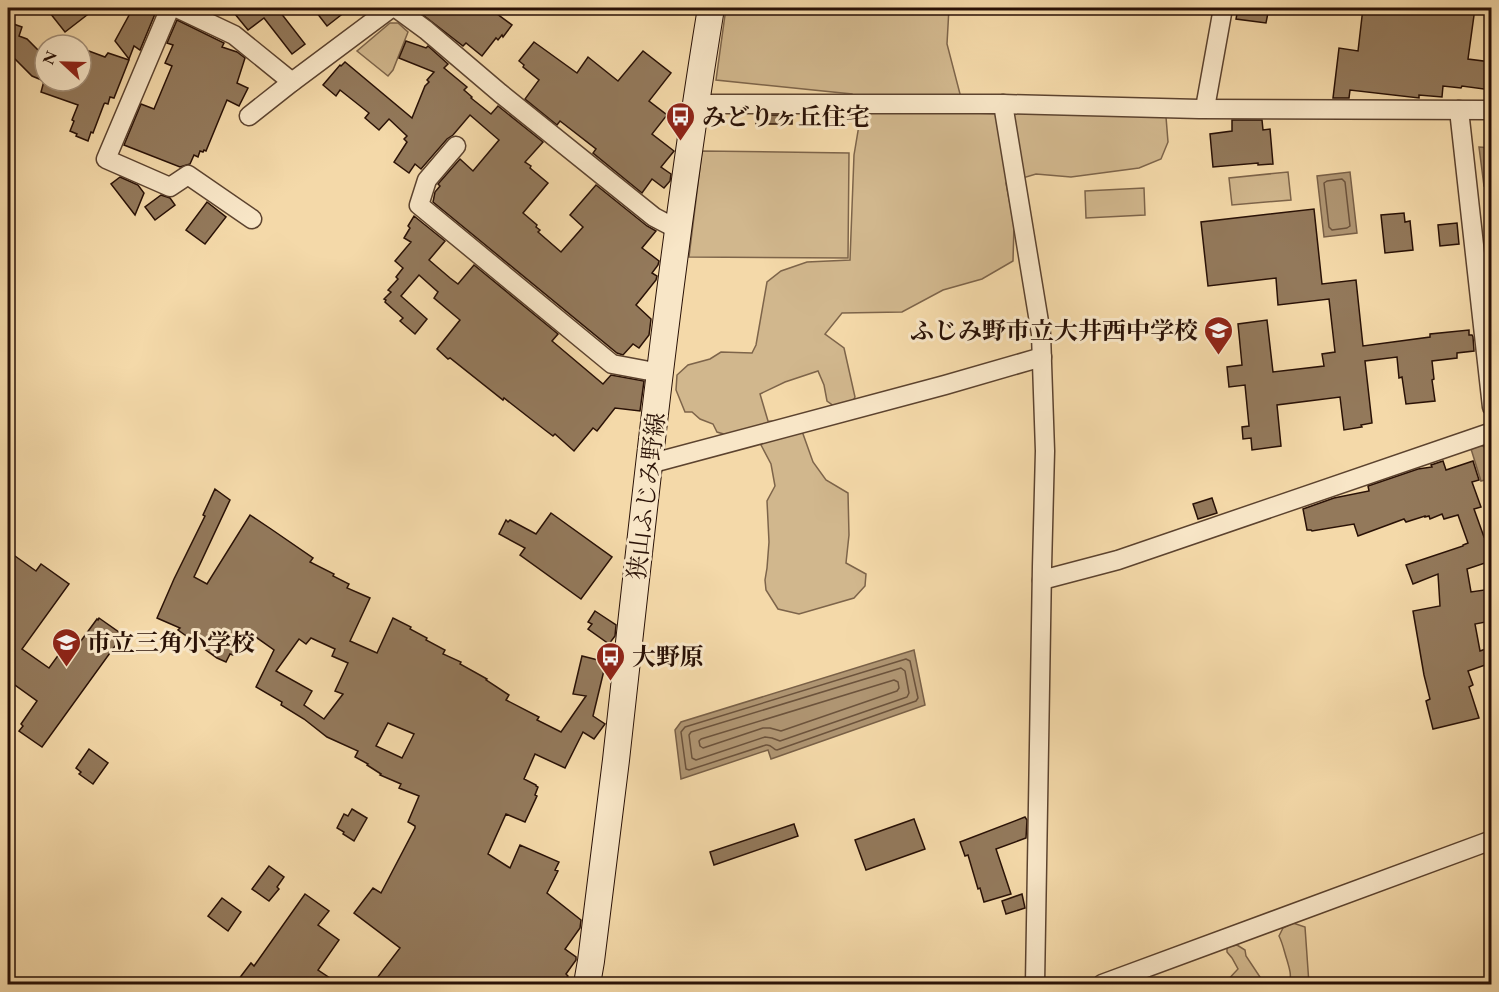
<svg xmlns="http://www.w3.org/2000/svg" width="1499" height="992" viewBox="0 0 1499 992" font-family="'EB Garamond','Noto Serif JP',serif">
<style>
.green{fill:#d1b78d;stroke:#7d644a;stroke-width:1.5}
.water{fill:#af9572;stroke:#796047;stroke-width:1.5}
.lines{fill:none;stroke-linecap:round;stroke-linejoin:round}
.shore{stroke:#6c533c;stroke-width:1.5}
.building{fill:#93795b;stroke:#291106;stroke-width:1.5;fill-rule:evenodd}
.street-casing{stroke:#5c432f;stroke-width:21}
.secondary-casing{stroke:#291106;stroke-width:28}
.street{stroke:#f8e6c7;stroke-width:18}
.secondary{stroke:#f8e6c7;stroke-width:26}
.labels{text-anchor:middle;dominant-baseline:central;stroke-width:6;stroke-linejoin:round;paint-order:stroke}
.poi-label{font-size:24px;font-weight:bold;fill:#291106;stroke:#f8e6c7;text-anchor:start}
.street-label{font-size:24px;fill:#291106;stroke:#f8e6c7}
</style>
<rect width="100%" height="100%" fill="#f4d9a9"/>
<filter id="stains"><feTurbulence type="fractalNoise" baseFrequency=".00333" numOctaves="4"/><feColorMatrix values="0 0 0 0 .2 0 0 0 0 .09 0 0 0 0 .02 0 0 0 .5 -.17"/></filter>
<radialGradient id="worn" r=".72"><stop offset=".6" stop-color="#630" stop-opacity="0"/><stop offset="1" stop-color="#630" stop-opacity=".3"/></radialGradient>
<g class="green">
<path d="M726 8H949L947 44 960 94 973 113 999 114 1073 112 1166 117 1168 142 1161 159 1139 168 1071 177 1036 174 1006 183 1014 225 1013 261 982 279 943 290 902 312 842 313 825 334 844 348 855 397 852 403 838 409 827 401 824 385 818 371 785 382 760 394 768 421 793 422 803 434 813 462 826 480 848 493 849 535 846 563 866 574 865 586 854 598 799 614 778 609 766 590 765 580 767 568 769 542 767 501 775 486 771 464 761 445 746 435H727L717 432 713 424 700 419 692 412H685L676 390 677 375 688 365 710 359 721 352 752 353 756 345 767 282 781 271 807 262 850 260 854 155 860 119 852 94 716 80Z"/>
<path d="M390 23H398L408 32 393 70 388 76 357 51Z"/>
<path d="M702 151 849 153 848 258 689 257Z"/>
<path d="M1288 172 1291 200 1232 205 1229 178Z"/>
<path d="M1144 188 1145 215 1086 218 1085 191Z"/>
<path d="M1293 923 1305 927 1309 984H1290C1291 972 1290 971 1287 960 1284 951 1283 944 1279 936L1283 928Z"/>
<path d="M1237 945 1245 950 1246 956 1262 980V984H1224L1238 969 1232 958 1227 952V947Z"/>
</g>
<g class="water">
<path d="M1479 147 1491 148V214H1486V210L1491 205 1490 191 1484 186Z"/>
<path d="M1350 172 1357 233 1324 237 1317 176Z"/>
<path d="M1481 445 1486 448 1489 479 1481 481 1471 449Z"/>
<path d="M914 650 925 705 771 759 768 750 681 779 675 730 681 722Z"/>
</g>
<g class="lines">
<g class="shore">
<path d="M1342 179 1345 182 1350 226 1347 228 1332 230 1329 227 1324 183 1327 181Z"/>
<path d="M906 659 910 661 918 698 916 701 777 750C773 750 772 744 766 745L689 770 686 769 681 732 685 727Z"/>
<path d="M901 668 905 671 909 693 907 697 780 741 772 738 765 737 696 760 692 758 689 735 691 732Z"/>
<path d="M894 680 898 682 899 688 897 691 781 731 770 728H763L703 748 700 746 699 741 701 739Z"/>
</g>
</g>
<g class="building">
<path d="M46 8H96L65 32Z"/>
<path d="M133 8H155L157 9 140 50 134 46 129 59 115 41Z"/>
<path d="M230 8H277L305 44 292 54 264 18 248 30Z"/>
<path d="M313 8H350L327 26Z"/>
<path d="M414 8H489L512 25 503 37 502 35 498 40 496 38 482 56 466 43 463 46Z"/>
<path d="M1238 8H1269L1266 23 1236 19Z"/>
<path d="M1363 8H1475L1468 59 1491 62V90L1462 86 1461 88 1443 86 1442 97 1419 95V98L1350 90 1349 98H1333L1339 48 1358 51Z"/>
<path d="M177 20 224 43 222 47 237 52 245 58 237 83 248 88 239 106 227 100 206 151 204 150 203 152 200 151 198 157 194 155 190 164 180 167 124 145 141 104 154 109 172 66 165 63 173 45 167 43Z"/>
<path d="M8 22 22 27 19 36 27 39 45 57V81H81V48L105 57 108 53 129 60 114 98 110 97 108 104 105 103 104 104 93 133 91 132 88 141 76 136 77 134 70 131 74 121 72 120 78 105 41 92 44 81 32 76 12 56 10 63H8Z"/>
<path d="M406 41 426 48 428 46 448 64 444 68 467 87 464 90 472 97 471 98 491 114 498 106 543 142 525 162 531 166 530 168 548 183 523 213 537 225 536 227 540 230 538 232 561 252 583 227 570 215 596 185 647 226 656 231 642 248 659 261 658 265 652 273 657 276 656 280 636 305 651 319 649 335 639 348 633 344 623 355 617 353 433 202 435 192 440 186 438 184 460 159 473 171 499 140 470 115 453 135 447 139 421 169 415 164 409 173 394 162 407 142 404 139 407 136 389 119 379 130 365 118 369 113 340 90 336 96 323 85 340 65 341 66 345 62 412 118 425 86 429 82 427 80 434 72 399 58Z"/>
<path d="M534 42 577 73 588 57 618 81 643 51 671 73 649 101 667 115 652 134 674 151 661 167 671 174 670 181 664 188 652 179 642 193 593 153 596 149 560 121 557 125 525 99 539 80 523 67 524 65 519 61Z"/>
<path d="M757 115H792V124H756Z"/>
<path d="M1232 120H1262L1263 130 1270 129 1273 164 1258 165V163L1213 167 1210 134 1232 131Z"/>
<path d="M120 177 138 185 144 193 135 215 111 184Z"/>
<path d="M161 195 170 198 175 205 155 220 145 207Z"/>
<path d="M207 202 226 217 205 244 186 230Z"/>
<path d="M1314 209 1322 284 1356 280 1363 346 1430 337V334L1469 330V335H1472L1473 337 1474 351 1457 353V358L1432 361 1434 379 1432 380 1435 401 1406 404 1402 377 1399 378 1397 357 1365 361 1372 423 1361 425 1362 427 1344 430 1340 397 1277 405 1281 446 1252 450 1251 438 1243 439 1242 427 1249 426 1245 385 1229 387 1227 367 1242 365 1238 324 1267 320 1273 372 1324 366 1322 354 1335 352 1329 299 1278 305 1276 278 1208 286 1201 222Z"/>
<path d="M1404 213 1405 222 1410 221 1413 250 1385 253 1381 215Z"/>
<path d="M414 216 445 241 429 260 450 278 458 284 474 265 558 334 552 341 603 384 611 375 644 381 640 411 615 408 597 431 593 428 574 451 555 434 553 436 545 430 504 398 503 400 450 358 448 359 437 349 460 320 434 298 438 292 419 275 401 296 427 319 415 334 400 321 403 318 385 302 386 300 384 299 391 292 388 290 398 279 396 277 403 268 395 261 411 242 404 238 410 228 408 226Z"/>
<path d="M1457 223 1459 244 1440 246 1438 225Z"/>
<path d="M1443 461 1446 470 1473 461 1479 480 1472 482 1481 507 1474 509 1484 537 1491 534V561L1467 569 1471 592 1491 589V621L1475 624 1480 651 1491 647V663L1468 671 1473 685 1469 687 1479 718 1433 729 1426 701 1430 699 1424 675 1413 611 1440 606 1438 574 1413 584 1406 565 1463 546V545L1468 543 1458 515 1444 519 1442 514 1430 519 1429 516 1425 517V516L1406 522 1404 519 1358 536 1354 524 1312 531 1311 530H1307L1303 509 1334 498 1369 491 1368 486 1418 469 1432 467 1431 465Z"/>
<path d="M215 489 230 500 194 577 207 584 250 515 271 529 313 558 310 562 334 574 333 576 349 584 347 588 370 598 350 641 377 653 393 618 411 627 410 629 427 638 426 640 445 650 443 654 461 662 460 664 487 679 486 680 509 695 506 700 539 717 537 720 561 732 586 696 573 694 582 656 606 662 593 716 605 724 594 739 583 732 565 768 535 754 524 779 536 785V786L538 787 535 795 537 796 525 822 506 814 488 854 510 868 520 845 559 862 555 870 558 871 547 893 581 920 580 928 565 949 576 957V960L566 974 568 976 562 984H502L493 978 488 984H385L377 978 400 948 354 913 373 888 381 893 415 828V826L408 822 419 796 399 788 401 784 380 775 381 774 367 765 368 764 355 757 358 751 327 737 304 719 281 705 282 702 256 687 274 650 246 630 233 655 230 654 226 662 217 658 178 630 180 628 157 618 174 579 205 516 203 515ZM311 638 335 649 332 656 348 663 335 691 343 694 324 719 304 705 312 691 276 671 299 639 306 644ZM388 723 414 734 402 758 376 746Z"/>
<path d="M1212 498 1217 513 1198 519 1193 504Z"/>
<path d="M551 513 612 557 581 599 520 555 525 548 499 534 506 520 508 522 510 520 536 534Z"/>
<path d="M8 551 36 571 41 564 69 584 22 649 49 668 70 639 78 645 97 619 98 620 99 618 123 635 42 747 19 731 23 726 21 724 37 701 8 680Z"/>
<path d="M595 611 616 625 615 636 609 644 588 629 592 624 588 622Z"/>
<path d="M89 749 108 763 93 784 79 774 81 772 76 768Z"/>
<path d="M352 809 367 818 354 841 343 834 344 832 337 828 344 814 348 816Z"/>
<path d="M1025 817 1027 820 1026 838 996 849 1011 894 984 902 980 888 978 889 968 855 965 856 960 842Z"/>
<path d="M914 819 925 849 866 870 855 840Z"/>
<path d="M794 824 798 836 714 865 710 852Z"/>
<path d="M269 866 284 877 277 887 279 889 269 901 252 889Z"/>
<path d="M305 894 329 911 318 925 339 940 318 970 339 984H305L299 980 296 984H235L251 963 254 966Z"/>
<path d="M1022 894 1025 908 1006 914 1002 901Z"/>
<path d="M222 898 241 912 228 931 208 916Z"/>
</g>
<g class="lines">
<defs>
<g id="street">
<path d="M170 8 106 159 170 187 188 175 252 219"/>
<path d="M177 8 234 35 292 82"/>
<path d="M396 8 426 30 500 93 654 217 677 229"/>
<path d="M695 104H1003L1199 109 1492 110"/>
<path d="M1003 104 1041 334 1045 451 1042 567 1035 984"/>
<path d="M1205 108 1223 8"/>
<path d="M1459 110 1492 407"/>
<path d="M249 116 292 82 391 8"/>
<path d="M456 146 427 180 419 205 612 364 660 373"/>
<path d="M649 464 945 385 1042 357"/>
<path d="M1042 580 1118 560 1492 432"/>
<path d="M1102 984 1492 840"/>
</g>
<path id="secondary" d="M587 984 591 961C599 894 608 827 616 760 644 508 670 257 711 8"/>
</defs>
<use href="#street" class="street-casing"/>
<use href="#secondary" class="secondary-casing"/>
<use href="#street" class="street"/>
<use href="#secondary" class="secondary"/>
</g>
<defs>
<symbol id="bus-pin" viewBox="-11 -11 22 30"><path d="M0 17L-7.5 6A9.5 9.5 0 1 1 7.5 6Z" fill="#8f2418" stroke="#f8e6c7"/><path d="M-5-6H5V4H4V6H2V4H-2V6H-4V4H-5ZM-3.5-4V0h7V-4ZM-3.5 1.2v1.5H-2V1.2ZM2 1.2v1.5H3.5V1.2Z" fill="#fff"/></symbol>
<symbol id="school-pin" viewBox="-11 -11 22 30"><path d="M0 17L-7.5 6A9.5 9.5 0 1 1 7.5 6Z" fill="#8f2418" stroke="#f8e6c7"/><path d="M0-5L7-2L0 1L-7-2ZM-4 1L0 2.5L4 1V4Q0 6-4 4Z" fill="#fff"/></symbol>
</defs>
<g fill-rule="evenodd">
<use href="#bus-pin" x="664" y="100" width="33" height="45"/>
<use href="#school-pin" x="1202" y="314" width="33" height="45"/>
<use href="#school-pin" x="50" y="626" width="33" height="45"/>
<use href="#bus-pin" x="594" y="640" width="33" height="45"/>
</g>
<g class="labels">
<g class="poi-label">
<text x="702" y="116">みどりヶ丘住宅</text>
<text x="1198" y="330" text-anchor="end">ふじみ野市立大井西中学校</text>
<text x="87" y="642">市立三角小学校</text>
<text x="632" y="656">大野原</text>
</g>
<g class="street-label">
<text transform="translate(646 496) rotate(-83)">狭山ふじみ野線</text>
</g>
</g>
<rect width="1499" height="992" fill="none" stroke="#f4d9a9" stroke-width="30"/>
<rect x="9" y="9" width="1481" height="974" fill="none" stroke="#291106" stroke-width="3"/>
<rect x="15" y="15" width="1469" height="962" fill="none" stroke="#291106" stroke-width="1.5"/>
<g transform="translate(63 63) rotate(292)"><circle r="28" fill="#f8e6c7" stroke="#a5917a" stroke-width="1.5"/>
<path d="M0-4.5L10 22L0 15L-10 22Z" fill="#8f2418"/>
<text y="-9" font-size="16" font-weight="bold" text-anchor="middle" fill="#291106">N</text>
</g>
<rect width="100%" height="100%" filter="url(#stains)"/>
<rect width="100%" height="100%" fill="url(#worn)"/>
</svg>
